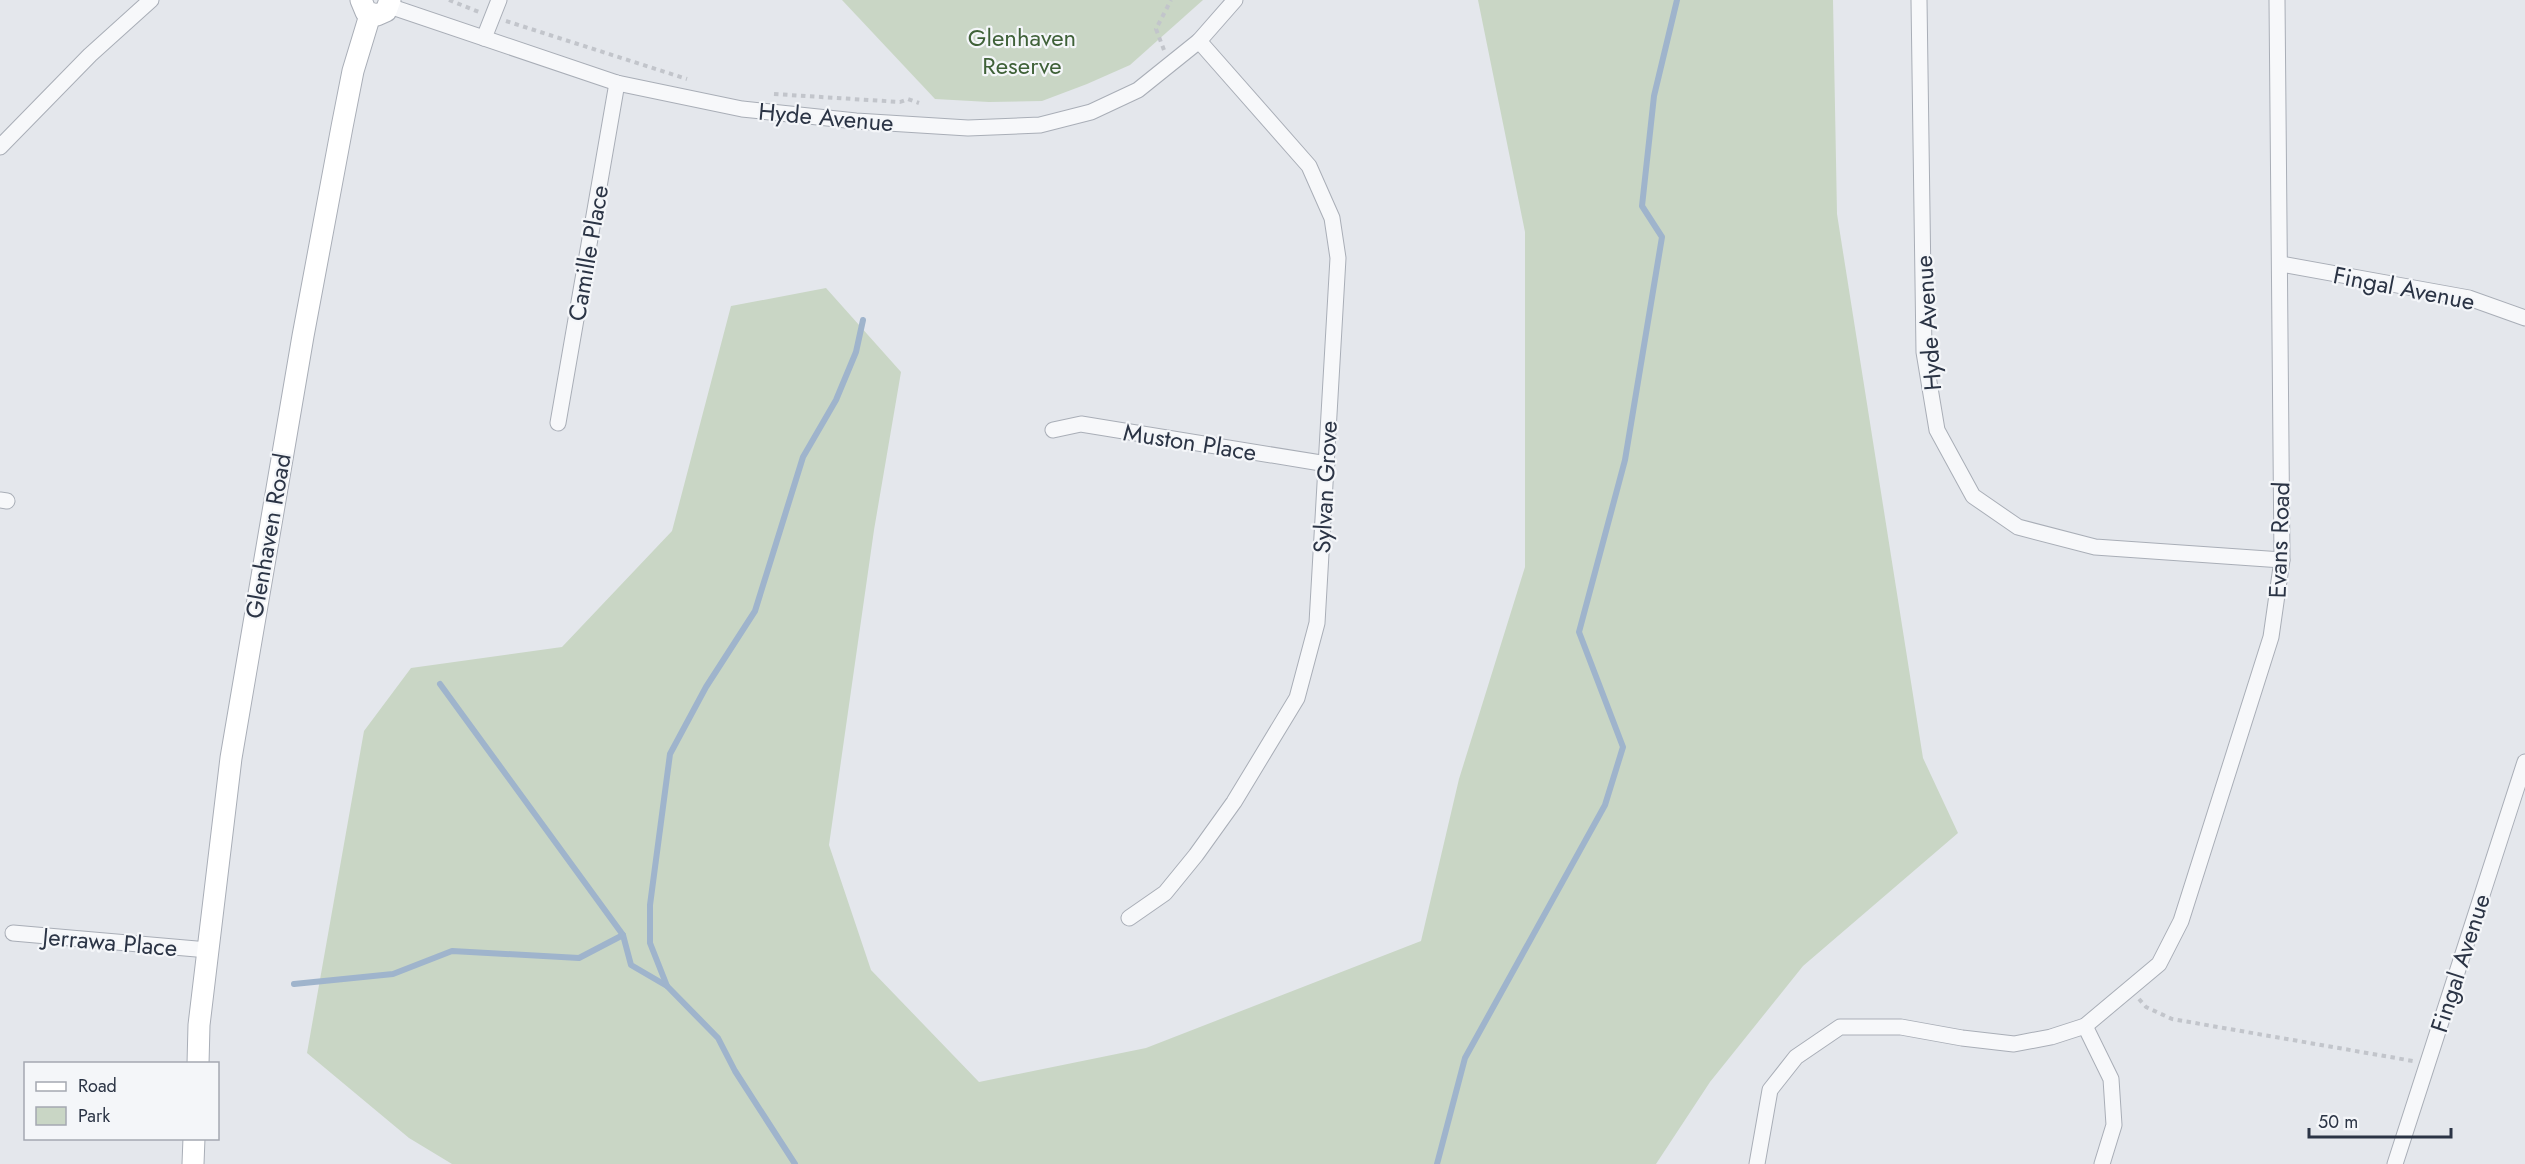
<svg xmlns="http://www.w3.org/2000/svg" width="2525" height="1164" viewBox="0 0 2525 1164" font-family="Jost,sans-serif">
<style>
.green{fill:#c9d6c5}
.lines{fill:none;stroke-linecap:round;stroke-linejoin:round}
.stream{stroke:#9fb4cc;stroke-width:6}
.minor-casing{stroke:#a9aeb7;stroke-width:17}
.secondary-casing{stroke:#a9aeb7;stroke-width:23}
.path{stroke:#c2c5cb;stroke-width:4;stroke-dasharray:4.5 4.5;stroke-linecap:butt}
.minor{stroke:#f7f8fa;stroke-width:15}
.secondary{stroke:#fff;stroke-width:21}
.labels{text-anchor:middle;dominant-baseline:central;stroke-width:4.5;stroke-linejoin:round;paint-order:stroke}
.park-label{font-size:24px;fill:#3f6138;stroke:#f4f6f9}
.street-label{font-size:24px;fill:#2b3445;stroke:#f4f6f9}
</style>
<rect width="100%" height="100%" fill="#e4e7ec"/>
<g class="green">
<path d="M842 0H1203L1130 65 1087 84 1042 101 989 102 935 99Z"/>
<path d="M1478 0H1833L1837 214 1923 758 1958 833 1803 966 1710 1082 1656 1164H452L409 1138 307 1053 364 731 411 668 562 647 672 531 731 306 826 288 901 372 874 530 829 845 871 970 979 1082 1146 1048 1421 941 1459 779 1525 567V232Z"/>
</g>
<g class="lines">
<g class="stream">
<path d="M440 684 623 935 631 965 667 986 718 1038 735 1071 795 1164"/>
<path d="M294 984 393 974 452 951 579 958 623 935"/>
<path d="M667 986 650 943V905L670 754 706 687 755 611 803 457 836 400 856 352 863 320"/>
<path d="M1437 1164 1465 1058 1605 805 1623 747 1579 632 1625 460 1662 237 1642 206 1654 96 1677 0"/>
</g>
<defs>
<g id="minor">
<path d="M1919 0 1924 352 1937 430 1973 496 2018 527 2095 547 2282 560"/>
<path d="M389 6 617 83 742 109 856 121 968 128 1040 125 1091 112 1138 90 1199 41 1235 0"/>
<path d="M484 38 499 0"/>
<path d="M0 147 90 55 151 0"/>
<path d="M2281 264 2469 298 2525 318"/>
<path d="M558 423 617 83"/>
<path d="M1053 430 1081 424 1327 464"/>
<path d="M0 500 7 501"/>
<path d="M1129 918 1165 893 1196 855 1234 802 1297 698 1317 623 1338 258 1332 218 1309 166 1199 41"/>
<path d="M13 933 208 950"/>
<path d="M2085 1026 2111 1079 2114 1125 2102 1164"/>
<path d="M1757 1164 1770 1090 1796 1057 1840 1027H1901L1962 1038 2014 1044 2051 1037 2085 1026 2159 964 2181 921 2271 637 2282 560 2277 0"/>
<path d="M2395 1164 2525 762"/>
</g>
<g id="secondary">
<path d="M361 0 366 12 377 15 386 11 390 0"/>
<path d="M198 1064 199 1025 231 758 303 336 342 127 353 71 370 15"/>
<path d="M193 1164 194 1138"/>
</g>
</defs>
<use href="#minor" class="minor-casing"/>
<use href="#secondary" class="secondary-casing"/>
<g class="path">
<path d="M449 0 479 12"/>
<path d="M506 21 687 79"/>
<path d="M1164 50 1156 29 1171 0"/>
<path d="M774 94 900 102 908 99 919 103"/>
<path d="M2139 999 2146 1007 2172 1019 2413 1061"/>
</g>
<use href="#minor" class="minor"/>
<use href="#secondary" class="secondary"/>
</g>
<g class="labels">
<g class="park-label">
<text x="1022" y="37">Glenhaven<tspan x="1022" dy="28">Reserve</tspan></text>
</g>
<g class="street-label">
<text transform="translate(826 117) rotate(5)">Hyde Avenue</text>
<text transform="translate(588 253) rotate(-80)">Camille Place</text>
<text transform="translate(2404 288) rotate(11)">Fingal Avenue</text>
<text transform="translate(1928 323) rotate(-94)">Hyde Avenue</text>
<text transform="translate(1190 442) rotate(9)">Muston Place</text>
<text transform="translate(1325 487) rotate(-87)">Sylvan Grove</text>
<text transform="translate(268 536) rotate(-80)">Glenhaven Road</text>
<text transform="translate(2279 540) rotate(-88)">Evans Road</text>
<text transform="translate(110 942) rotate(5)">Jerrawa Place</text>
<text transform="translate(2460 963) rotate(-72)">Fingal Avenue</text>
</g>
</g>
<rect x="24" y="1062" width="195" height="78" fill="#f4f6f9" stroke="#a4a8b1" stroke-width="1.5"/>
<rect x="36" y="1082" width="30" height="9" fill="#ffffff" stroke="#a4a8b1" stroke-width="1.5"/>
<text x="78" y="1092" font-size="18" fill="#2b3445">Road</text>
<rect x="36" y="1107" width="30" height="18" fill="#c9d6c5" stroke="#a4a8b1" stroke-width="1.5"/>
<text x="78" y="1122" font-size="18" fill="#2b3445">Park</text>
<path d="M2309 1128v9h142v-9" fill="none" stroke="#2b3445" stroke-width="3"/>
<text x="2318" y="1128" font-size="18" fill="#2b3445" stroke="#f4f6f9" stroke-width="4.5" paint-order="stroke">50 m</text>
</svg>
